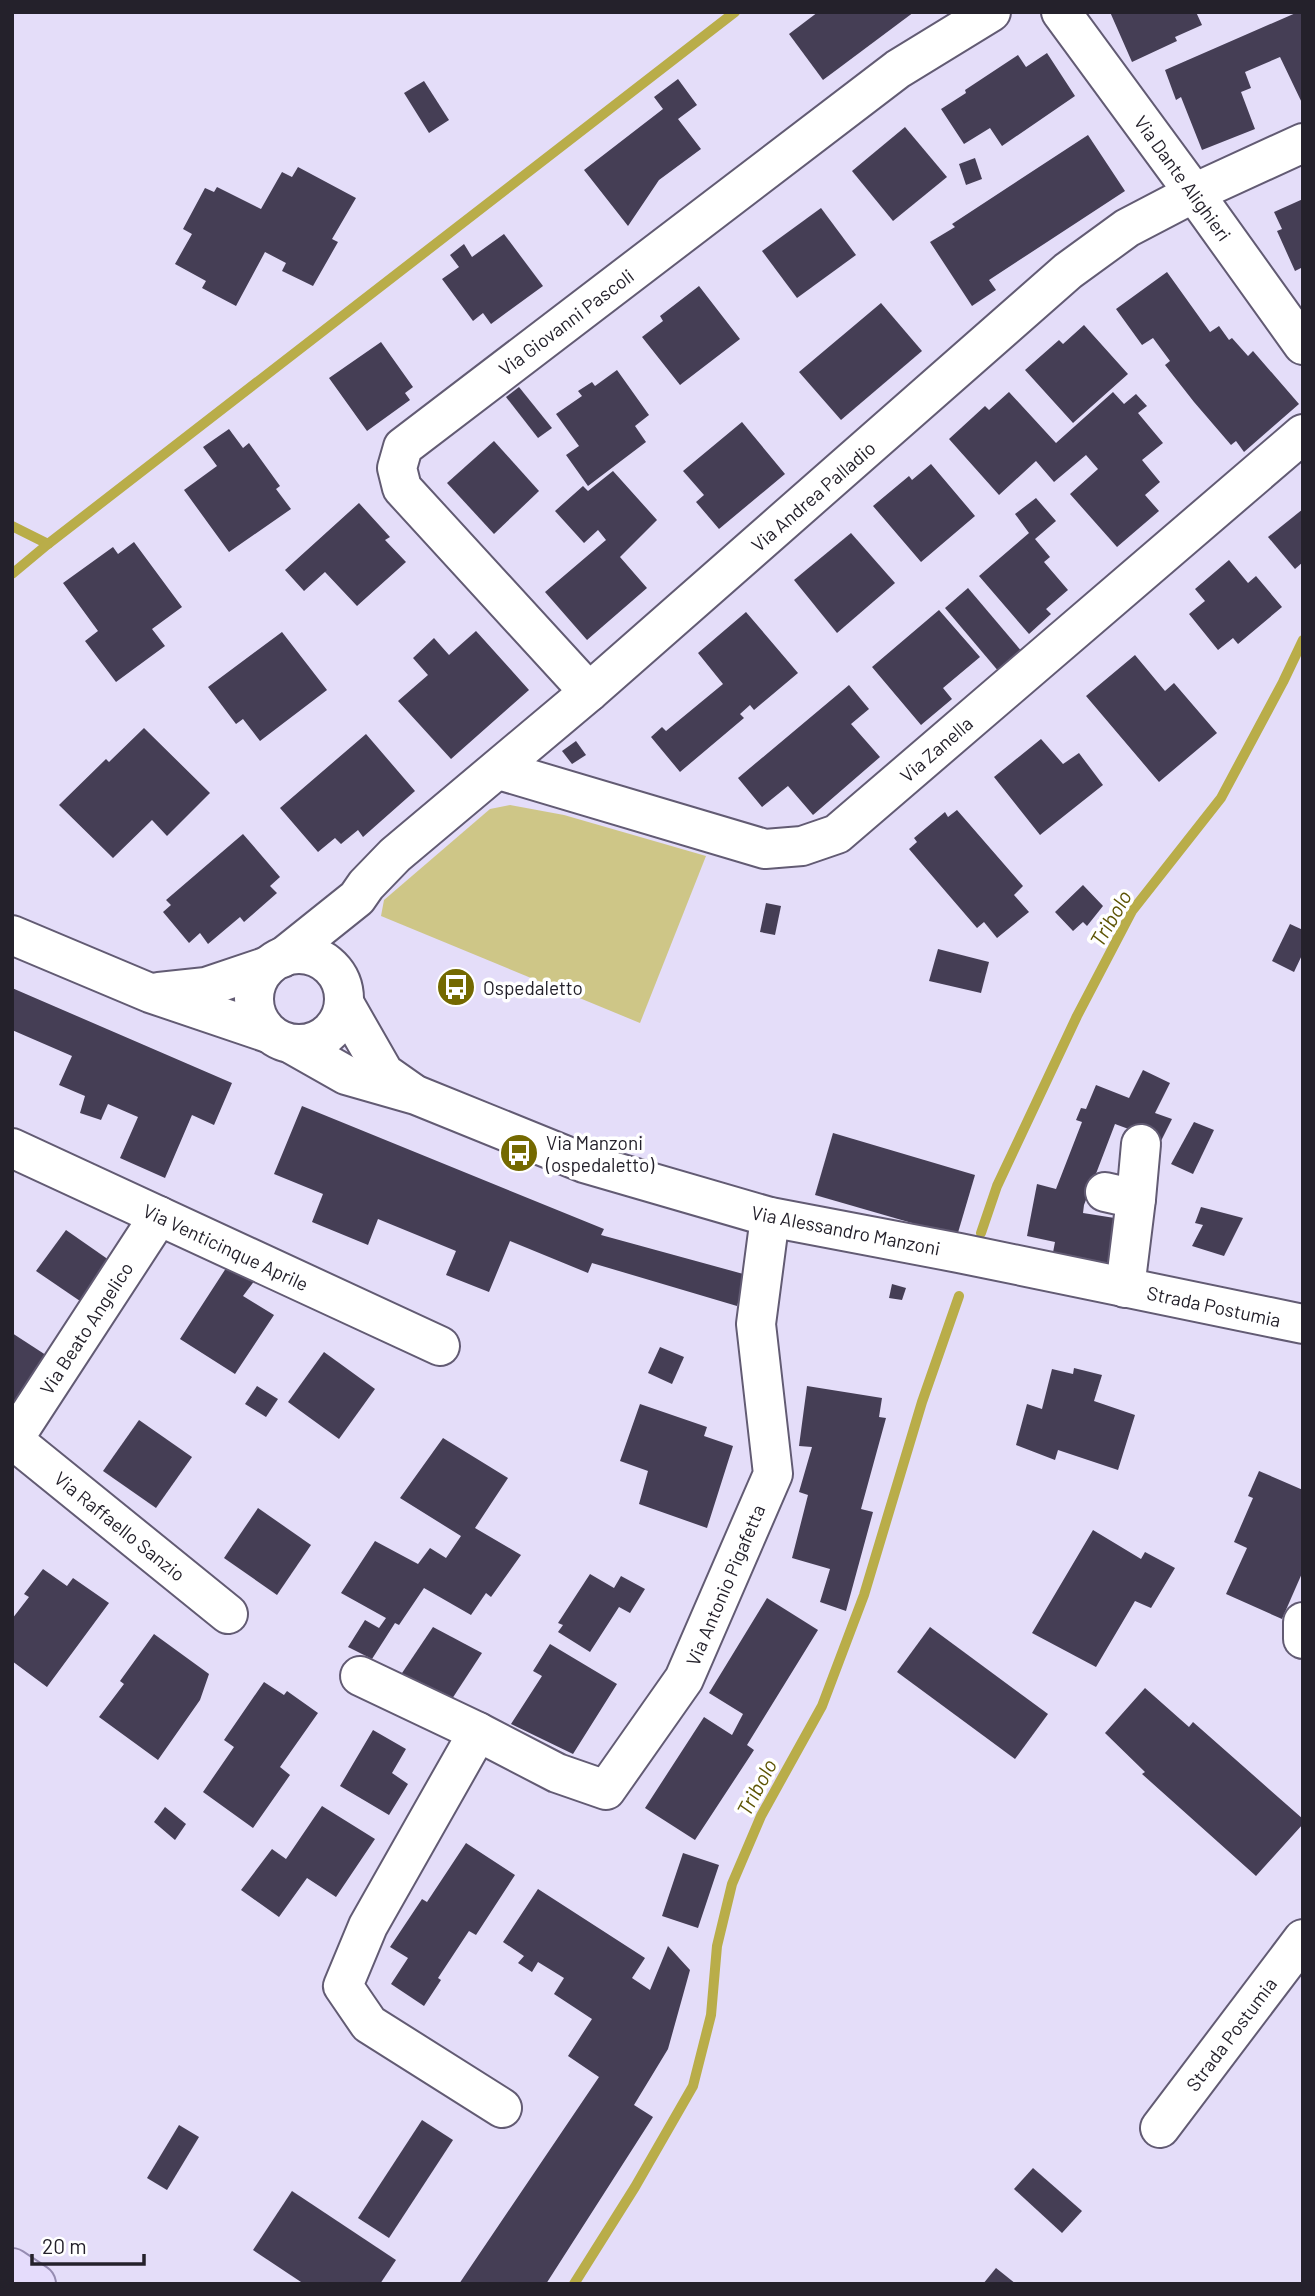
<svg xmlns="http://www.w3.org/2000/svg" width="1315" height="2296" viewBox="0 0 1315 2296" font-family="Barlow,sans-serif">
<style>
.green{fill:#cec687}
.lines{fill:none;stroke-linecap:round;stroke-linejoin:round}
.stream{stroke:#b9ad49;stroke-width:10}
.building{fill:#453e55}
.minor-casing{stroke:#625b73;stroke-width:42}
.major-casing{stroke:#968cb2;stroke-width:42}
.minor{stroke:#fff;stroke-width:38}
.major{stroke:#e5dcfc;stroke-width:38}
.labels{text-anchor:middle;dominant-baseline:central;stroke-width:7;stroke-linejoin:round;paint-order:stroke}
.street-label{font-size:19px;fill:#24212b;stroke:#fff}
.poi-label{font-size:19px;fill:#24212b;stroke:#fff;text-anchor:start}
.water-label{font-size:21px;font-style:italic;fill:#5d5404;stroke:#fff}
</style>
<rect width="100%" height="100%" fill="#e4ddf9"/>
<path class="green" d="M510 805 564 815 706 856 640 1023 381 916 384 900 490 809Z"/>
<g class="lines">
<g class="stream">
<path d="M12 526 48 544"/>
<path d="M12 574 48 544 735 12"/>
<path d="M981 1233 997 1186 1077 1016 1132 911 1221 798 1283 682 1303 640"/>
<path d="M574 2284 635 2187 693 2086 711 2015 717 1946 732 1884 761 1816 822 1706 864 1595 922 1402 959 1296"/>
</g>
</g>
<g class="building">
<path d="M818 12H914L823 80 789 34Z"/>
<path d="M1110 12H1196L1202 25 1175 37 1177 41 1132 62Z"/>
<path d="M1298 12H1303V105L1280 57 1245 72 1251 88 1241 92 1255 129 1202 150 1181 97 1176 100 1165 70Z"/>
<path d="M1047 53 1075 96 1002 146 990 128 964 144 941 109 966 93 965 90 1018 55 1026 67Z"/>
<path d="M678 79 697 105 678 119 701 149 659 180 628 226 584 170 663 109 654 97Z"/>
<path d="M424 81 449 120 429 133 404 93Z"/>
<path d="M905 127 947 177 893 221 852 171Z"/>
<path d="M1088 135 1125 191 989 280 996 290 972 306 930 242 955 227 952 224Z"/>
<path d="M975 158 982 179 966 185 959 164Z"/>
<path d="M298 167 356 198 332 239 338 242 313 286 282 271 286 263 265 252 236 306 202 288 206 281 175 264 192 234 183 229 205 188 214 192 217 187 261 209 282 172 292 177Z"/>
<path d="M1303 199V267L1295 271 1277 231 1282 229 1274 212Z"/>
<path d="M821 208 856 255 797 298 762 251Z"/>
<path d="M504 234 543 286 491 324 483 313 473 321 442 279 459 267 450 255 464 244 472 257Z"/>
<path d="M1167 272 1210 332 1219 326 1229 340 1232 338 1248 356 1253 351 1299 404 1244 452 1236 441 1231 445 1194 402 1165 365 1170 361 1153 338 1142 345 1116 309Z"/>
<path d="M699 286 740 339 680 385 642 337 663 321 660 316Z"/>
<path d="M881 303 922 351 841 420 799 372Z"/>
<path d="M1084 325 1128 374 1073 423 1025 370 1059 340 1063 344Z"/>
<path d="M381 342 413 387 405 393 410 400 367 431 329 378Z"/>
<path d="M617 370 649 415 635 426 646 442 588 486 566 455 579 446 556 414 582 396 578 391 592 382 595 386Z"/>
<path d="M519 387 552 428 538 438 506 397Z"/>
<path d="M1009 392 1056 443 1113 392 1124 404 1136 394 1147 406 1138 413 1163 443 1142 460 1160 482 1145 495 1159 511 1117 547 1070 494 1098 469 1086 455 1054 482 1036 461 999 495 949 439 985 406 989 410Z"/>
<path d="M742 422 785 474 719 529 696 502 704 495 683 471Z"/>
<path d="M229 429 243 448 249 443 280 486 276 489 291 509 229 552 184 490 217 466 203 447Z"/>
<path d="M494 441 539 491 494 534 447 483Z"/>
<path d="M931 464 975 516 921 562 873 506 909 476 912 480Z"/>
<path d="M613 471 657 520 620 557 647 588 587 640 545 592 606 540 598 530 584 543 555 511 583 486 588 491Z"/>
<path d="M1036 498 1056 521 1035 539 1050 557 1044 562 1068 590 1046 609 1051 614 1029 634 979 576 1029 533 1015 514Z"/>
<path d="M359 503 390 537 385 540 406 562 357 606 325 572 304 591 285 570Z"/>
<path d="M1303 509V562L1295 569 1268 537Z"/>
<path d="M851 533 895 583 837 633 794 580Z"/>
<path d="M134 542 182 607 152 629 165 646 116 682 85 641 98 631 63 583 113 547 118 554Z"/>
<path d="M1229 560 1248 583 1256 576 1282 607 1238 644 1233 638 1218 650 1189 614 1205 601 1195 589Z"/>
<path d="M968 588 1029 660 1005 679 945 608Z"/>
<path d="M939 610 980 657 943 688 952 699 921 725 872 667Z"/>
<path d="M746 612 798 673 754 710 750 705 740 714 744 718 680 772 651 737 662 727 666 731 723 684 698 653Z"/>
<path d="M476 631 529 690 451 759 398 701 428 675 413 658 434 638 449 655Z"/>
<path d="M282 632 327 690 260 741 243 719 236 724 208 687Z"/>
<path d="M1135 655 1165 691 1174 683 1217 733 1159 782 1086 696Z"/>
<path d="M849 685 869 709 851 724 880 757 813 815 788 786 762 807 738 778Z"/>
<path d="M144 728 210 793 167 836 152 820 113 858 59 805 106 759 109 762Z"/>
<path d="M366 734 415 791 363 837 358 830 341 844 335 838 318 852 280 808Z"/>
<path d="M1041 739 1063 764 1079 753 1103 785 1040 835 994 777Z"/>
<path d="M576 741 586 755 572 764 562 751Z"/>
<path d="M957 810 1023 886 1014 895 1029 912 997 938 984 922 977 928 909 849 917 842 914 838 945 812 948 817Z"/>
<path d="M243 834 280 877 270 886 277 893 244 922 240 917 208 944 200 933 189 943 163 912 171 905 166 900Z"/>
<path d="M1083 885 1103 906 1087 926 1083 922 1073 931 1055 912Z"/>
<path d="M766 903 781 906 775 935 760 932Z"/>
<path d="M1290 924 1303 930V953L1294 972 1272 961Z"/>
<path d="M938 949 989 962 981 993 929 981Z"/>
<path d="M12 988 232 1083 214 1125 192 1115 165 1178 120 1158 138 1117 108 1104 101 1120 80 1113 85 1096 59 1085 72 1056 12 1030Z"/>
<path d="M1143 1070 1170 1083 1155 1113 1172 1119 1161 1141 1115 1124 1084 1205 1083 1213 1121 1219 1112 1274 1051 1263 1055 1242 1027 1236 1037 1184 1056 1189 1082 1122 1076 1120 1081 1108 1086 1109 1096 1085 1129 1098Z"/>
<path d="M302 1106 604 1229 601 1235 747 1275 737 1306 592 1263 588 1273 510 1241 489 1292 446 1275 456 1251 378 1219 368 1245 312 1222 323 1194 274 1174Z"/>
<path d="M1194 1122 1214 1130 1193 1174 1171 1164Z"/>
<path d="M833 1133 975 1175 957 1236 815 1195Z"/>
<path d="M1201 1207 1243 1218 1224 1256 1192 1246 1203 1225 1195 1223Z"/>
<path d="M66 1230 109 1260 80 1301 36 1271Z"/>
<path d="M230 1262 258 1276 243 1296 274 1315 235 1374 180 1339Z"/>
<path d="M892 1284 906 1288 902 1300 889 1298Z"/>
<path d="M12 1333 52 1359 12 1413Z"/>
<path d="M660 1347 684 1357 672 1384 648 1373Z"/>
<path d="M324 1352 375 1389 339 1439 288 1402Z"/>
<path d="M1074 1368 1102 1375 1094 1401 1135 1415 1118 1470 1058 1450 1055 1460 1016 1445 1027 1404 1042 1409 1052 1369 1073 1374Z"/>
<path d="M257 1386 278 1399 266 1417 245 1404Z"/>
<path d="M807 1386 882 1398 879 1417 886 1418 861 1509 873 1512 846 1611 820 1602 830 1569 792 1558 808 1495 799 1492 812 1447 799 1446Z"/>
<path d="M640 1404 707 1427 704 1436 733 1446 707 1528 639 1504 648 1471 620 1461Z"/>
<path d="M139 1420 192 1457 156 1508 103 1471Z"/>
<path d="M443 1438 508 1478 475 1528 521 1555 491 1597 486 1593 471 1615 424 1588 399 1625 395 1623 372 1659 348 1647 365 1620 379 1628 386 1618 341 1593 375 1541 418 1564 430 1548 446 1558 461 1536 400 1498Z"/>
<path d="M1259 1471 1303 1490V1571L1282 1619 1226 1594 1247 1548 1234 1542 1253 1498 1248 1496Z"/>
<path d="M258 1508 311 1545 277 1595 224 1558Z"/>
<path d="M1093 1530 1141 1559 1145 1552 1175 1568 1151 1608 1135 1601 1096 1667 1032 1633Z"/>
<path d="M43 1569 67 1586 73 1578 109 1603 47 1687 12 1661V1619L29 1597 24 1594Z"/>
<path d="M590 1574 614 1588 621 1576 645 1589 630 1613 619 1607 590 1652 558 1632 563 1625 558 1623Z"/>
<path d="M767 1598 818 1630 747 1745 754 1750 695 1840 645 1808 704 1717 732 1735 743 1714 709 1693Z"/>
<path d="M433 1627 482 1653 448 1705 398 1679Z"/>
<path d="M930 1627 1048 1714 1015 1759 897 1672Z"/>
<path d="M154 1634 209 1674 200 1700 158 1760 99 1717 124 1684 120 1681Z"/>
<path d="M550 1644 617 1684 573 1754 511 1724 542 1676 533 1671Z"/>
<path d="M264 1682 284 1695 287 1691 318 1713 280 1767 290 1775 253 1828 203 1792 234 1747 224 1740Z"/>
<path d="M1145 1688 1189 1727 1193 1722 1303 1819V1824L1256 1876 1142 1774 1145 1772 1105 1733Z"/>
<path d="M373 1730 406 1749 392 1773 408 1784 389 1815 340 1786Z"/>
<path d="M322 1806 375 1839 336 1897 307 1878 279 1917 241 1890 272 1849 286 1859Z"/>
<path d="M165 1807 186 1824 175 1840 154 1822Z"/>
<path d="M466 1843 515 1875 476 1935 469 1931 438 1978 441 1980 424 2006 391 1984 408 1958 390 1947 422 1899 427 1902Z"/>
<path d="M683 1853 719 1865 698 1928 662 1916Z"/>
<path d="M538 1889 645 1958 632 1978 650 1990 668 1946 690 1970 668 2049 634 2105 653 2117 546 2284H459L599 2077 568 2056 592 2019 554 1994 564 1978 538 1962 532 1972 518 1963 524 1956 503 1942Z"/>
<path d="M422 2120 453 2140 389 2238 358 2218Z"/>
<path d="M179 2125 199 2137 167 2190 147 2178Z"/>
<path d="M1033 2168 1082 2211 1062 2233 1014 2189Z"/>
<path d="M292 2191 396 2260 380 2284H304L253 2250Z"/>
<path d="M996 2268 1016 2284H983Z"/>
</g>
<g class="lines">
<defs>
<g id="minor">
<path d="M1061 12 1194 193 1303 345"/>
<path d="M589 692 402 488 397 468 403 447 898 69 991 12"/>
<path d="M499 770 765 849 802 846 837 834 1303 434"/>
<path d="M12 935 150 993 268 1033"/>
<circle cx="299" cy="999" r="45"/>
<path d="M282 958 357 898 366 885 395 855 589 692 1068 271 1127 228 1194 193 1303 143"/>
<path d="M159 992 206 987 268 966"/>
<path d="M344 1003 384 1073 411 1092"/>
<path d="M293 1045 346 1075 416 1095 584 1163 770 1217 959 1253 1303 1324"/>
<path d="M12 1148 440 1346"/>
<path d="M1105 1192 1136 1199 1125 1288"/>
<path d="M1136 1199 1141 1144"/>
<path d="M12 1439 228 1614"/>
<path d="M13 1440 159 1216"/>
<path d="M1303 1622V1639"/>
<path d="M360 1676 478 1732"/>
<path d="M502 2108 369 2024 343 1986 368 1926 478 1732 557 1773 606 1790 684 1679 773 1474 756 1324 770 1217"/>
<path d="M1160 2128 1303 1939"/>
</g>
<path id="major" d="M12 2268 36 2284"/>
</defs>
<use href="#minor" class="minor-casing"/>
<use href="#major" class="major-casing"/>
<use href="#minor" class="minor"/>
<use href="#major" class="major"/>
</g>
<defs>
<symbol id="bus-disc" viewBox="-11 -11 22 22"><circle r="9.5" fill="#746900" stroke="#fff"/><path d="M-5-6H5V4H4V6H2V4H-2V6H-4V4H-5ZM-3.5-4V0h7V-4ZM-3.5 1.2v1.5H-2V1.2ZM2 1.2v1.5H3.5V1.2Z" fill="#fff"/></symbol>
</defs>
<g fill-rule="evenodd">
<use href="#bus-disc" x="434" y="965" width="44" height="44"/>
<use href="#bus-disc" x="497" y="1131" width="44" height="44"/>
</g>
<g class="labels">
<g class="street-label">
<text transform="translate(1183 178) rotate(54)">Via Dante Alighieri</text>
<text transform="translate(566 322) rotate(-37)">Via Giovanni Pascoli</text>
<text transform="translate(813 496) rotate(-41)">Via Andrea Palladio</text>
<text transform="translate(936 749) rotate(-41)">Via Zanella</text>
<text transform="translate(846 1230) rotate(11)">Via Alessandro Manzoni</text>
<text transform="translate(226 1247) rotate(25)">Via Venticinque Aprile</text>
<text transform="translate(1214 1306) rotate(12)">Strada Postumia</text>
<text transform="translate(86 1328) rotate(-57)">Via Beato Angelico</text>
<text transform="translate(120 1526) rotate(39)">Via Raffaello Sanzio</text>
<text transform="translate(725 1585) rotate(-67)">Via Antonio Pigafetta</text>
<text transform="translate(1231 2034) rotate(-53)">Strada Postumia</text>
</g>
<g class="poi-label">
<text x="483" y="987">Ospedaletto</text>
<text x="546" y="1142">Via Manzoni<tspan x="546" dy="22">(ospedaletto)</tspan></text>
</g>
<g class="water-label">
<text transform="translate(1110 918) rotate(-60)">Tribolo</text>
<text transform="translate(756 1787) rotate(-62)">Tribolo</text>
</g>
</g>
<rect width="1315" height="2296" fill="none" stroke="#24212b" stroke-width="28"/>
<path d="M32 2254v10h112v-10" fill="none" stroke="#24212b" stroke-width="3.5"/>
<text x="42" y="2254" font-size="21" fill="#24212b" stroke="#ffffff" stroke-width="5" paint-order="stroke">20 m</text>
</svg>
